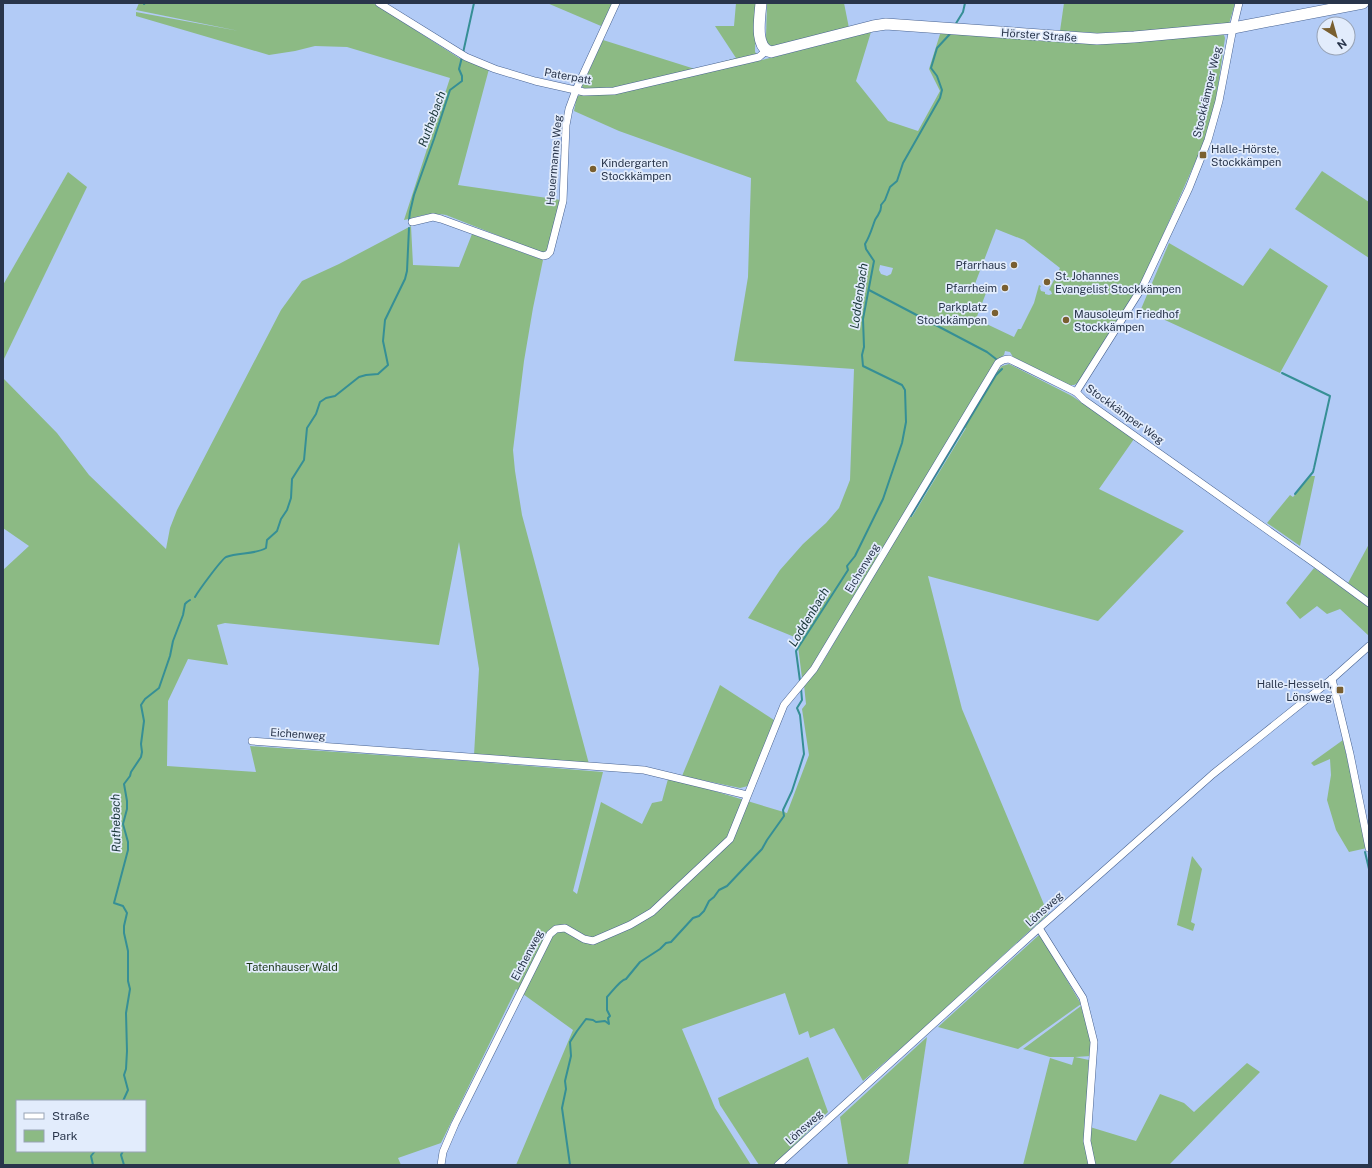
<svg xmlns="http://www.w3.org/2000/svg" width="1372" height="1168" viewBox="0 0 1372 1168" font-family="'Public Sans',sans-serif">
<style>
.green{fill:#8cba84;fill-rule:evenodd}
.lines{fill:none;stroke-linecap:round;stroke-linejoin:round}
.stream{stroke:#368f95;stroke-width:2}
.street-casing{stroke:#486392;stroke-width:8}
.secondary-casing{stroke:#486392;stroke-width:12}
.street{stroke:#fff;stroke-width:7}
.secondary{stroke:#fff;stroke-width:11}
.poi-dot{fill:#795f30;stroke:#e2ecfc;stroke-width:1.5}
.labels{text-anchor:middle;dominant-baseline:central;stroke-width:3.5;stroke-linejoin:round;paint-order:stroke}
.street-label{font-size:11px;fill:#29354b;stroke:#e2ecfc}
.poi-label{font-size:11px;fill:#29354b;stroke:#e2ecfc;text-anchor:start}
.park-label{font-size:11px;fill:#173412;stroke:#e2ecfc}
.water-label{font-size:12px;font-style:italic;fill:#1a3638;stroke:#e2ecfc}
</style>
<rect width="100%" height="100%" fill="#b2cbf6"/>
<g class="green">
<path d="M139 3H373L459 58 489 69 458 185 561 200 548 250 542 253 446 215C429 212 420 216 404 220L450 78 347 47 315 46 295 51 269 55 136 16V12L239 31 136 10Z"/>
<path d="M547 3H614L601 26Z"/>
<path d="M736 3H756L755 52 762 60 871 32 856 81 888 121 918 131 940 91 929 69 941 31 1101 42 1224 35 1225 38 1216 100 1205 140 1142 282 1078 383 1074 385H1067L1013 357 1010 352 1005 351 1004 355 997 360 812 667 802 678 797 638 748 618 780 570 803 544 826 523 839 508 850 480 854 369 734 361 748 277 751 178 619 131 574 111 577 96 581 95 583 88 582 86 603 40 695 69 736 58 715 26H734ZM996 229 1024 240 1060 268 1049 290 1051 291 1052 294 1049 295 1045 294V292L1041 291 1040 288 1041 286 1039 285 1034 303 1021 329H1018L1014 337 976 319 986 293 973 289ZM880 265 893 268 891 274 887 276 881 274 879 270Z"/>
<path d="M767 3H844L849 28 773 47 767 43 766 38Z"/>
<path d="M1064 3H1235L1229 24 1136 32 1098 33 1060 31Z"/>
<path d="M1322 171 1369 202V258L1295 209Z"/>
<path d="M68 172 87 187 3 361V285Z"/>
<path d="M411 226 413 265 459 267 472 234 543 260 533 308 524 361 513 450 515 471 522 515 589 764 474 755 479 669 459 542 439 645 225 623 217 625 228 665 188 659 168 701 167 766 256 772 250 746 467 761 603 772 573 891 577 894 601 802 642 824 652 803 662 801 668 779 701 787 787 813 809 755 802 709 806 704 804 685 812 677 821 665 909 516 912 517 966 428 963 427 997 371 1002 366 1009 364 1072 396 1134 439 1099 489 1184 531 1098 621 928 576 962 709 1048 914 914 1037 863 1081 834 1028 810 1038 808 1031 799 1035 785 993 682 1029 715 1108 751 1165H516L573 1030 516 989 441 1143 398 1158 401 1165H3V570L29 546 3 528V378L57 433 89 475 166 549 170 528 177 510 281 310 302 281 339 264ZM17 1101H145V1151H17Z"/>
<path d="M1169 243 1243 286 1270 248 1328 286 1280 373 1141 309Z"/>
<path d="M1311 476H1315L1300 546 1267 523 1290 495 1293 497Z"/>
<path d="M1369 544V599L1348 583Z"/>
<path d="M1314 568 1369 607V636L1340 609 1327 614 1317 606 1300 619 1286 603Z"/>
<path d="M720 685 774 720 748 786 740 788 682 776Z"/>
<path d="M1343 740 1367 848 1349 852 1336 830 1327 800 1331 775 1330 759 1314 766 1311 763Z"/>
<path d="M1192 856 1202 869 1191 922 1195 924 1193 931 1177 925Z"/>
<path d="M1040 934 1081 1004 1018 1049 938 1027Z"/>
<path d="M1081 1006 1092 1042 1091 1056 1075 1057 1089 1060 1086 1124 1090 1127 1136 1141 1160 1094 1184 1103 1194 1112 1247 1063 1260 1072 1169 1165H1023L1050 1058 1072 1065 1074 1057H1050L1023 1049Z"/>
<path d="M927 1037 908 1165H848L840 1117Z"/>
<path d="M808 1057 828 1112 774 1165H759L720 1105 718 1098Z"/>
</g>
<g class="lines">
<g class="stream">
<path d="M144 4 145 3"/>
<path d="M955 25 963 12 965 3"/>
<path d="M463 53 474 3"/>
<path d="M409 220 410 212 414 195 434 139 450 90 462 81V76L459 69 462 57"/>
<path d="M869 290 987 352 996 359"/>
<path d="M1282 373 1330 396 1314 468 1313 472 1295 494"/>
<path d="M911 516 996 375 1002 369"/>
<path d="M195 597C199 590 221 560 226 557 239 552 254 555 266 548L267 540 277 531 281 519 287 510 291 498 292 479 304 460 307 428 316 414 320 402 326 398 335 396 359 377 366 375 378 374 388 365 383 341 385 320 405 279 407 271 409 228"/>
<path d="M800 681 796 651 848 570 847 566 855 556 883 499 902 443 906 422 905 390 902 385 863 366 862 355 864 347 863 319 874 261 866 249 865 244C870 236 872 228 875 220 878 214 882 212 881 205L885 200 890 187 897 181 903 163 940 98 942 90 937 76 931 68 937 48 950 34"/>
<path d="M1365 852 1369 869"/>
<path d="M123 1101 128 1090 124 1075 126 1069 127 1051 126 1013 130 989 128 981V951L124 933V926L127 913 123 906 114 903 128 850V842L123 824 127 809V801L124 784 130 776 131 772 141 757 142 752 141 744 144 721 141 705 145 699 159 688 170 656 173 641 183 615 185 604 187 602 190 600"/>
<path d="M123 1151 121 1155 124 1165"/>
<path d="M93 1165 91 1156 95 1151"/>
<path d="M570 1165 562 1108 566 1089 565 1081 571 1056 570 1042 577 1031 586 1019 593 1020 596 1022 605 1021 609 1024 608 1018 610 1016 607 1010V997C612 992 620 980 626 979L640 962 660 949 666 943 671 942 693 918 699 916 704 911 709 901 714 897 719 890 727 886 762 849 767 840 784 816 783 810 792 791 804 754 800 715 797 708 802 700 801 688"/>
</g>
<defs>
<g id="street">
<path d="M379 3 466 57 495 69 535 81 584 92 614 91 759 57 766 51"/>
<path d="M412 222 433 217 441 219 543 256 547 255 550 252 563 201 566 125 569 109 576 90 616 3"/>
<path d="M1076 392 1143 286 1189 188 1208 140 1219 101 1233 28 1239 3"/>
<path d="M1332 679 1350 754 1369 848"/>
<path d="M252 741 644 770 747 795"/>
<path d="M1039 928 1083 998 1094 1042 1087 1141 1092 1165"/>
<path d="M441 1165 443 1152 455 1124 550 934 556 929 565 928 584 939 593 941 630 925 652 912 730 839 784 705 814 669 998 363C1002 360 1004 359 1009 359L1076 392 1084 400 1317 565 1369 603"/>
<path d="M778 1165 1039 928 1213 774 1332 679 1369 646"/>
</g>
<path id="secondary" d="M761 3C760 17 754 48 771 52L873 26 886 24 1097 39 1134 37 1233 28 1363 3"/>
</defs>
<use href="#street" class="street-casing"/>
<use href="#secondary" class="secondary-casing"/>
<use href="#street" class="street"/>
<use href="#secondary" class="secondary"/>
</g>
<g class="poi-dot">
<rect x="1199" y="151" width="8" height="8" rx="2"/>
<circle cx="593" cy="169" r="4"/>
<circle cx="1014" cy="265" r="4"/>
<circle cx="1047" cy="282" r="4"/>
<circle cx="1005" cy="288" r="4"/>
<circle cx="995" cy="313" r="4"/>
<circle cx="1066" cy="320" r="4"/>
<rect x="1336" y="686" width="8" height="8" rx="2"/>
</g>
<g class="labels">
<g class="street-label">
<text transform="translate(1039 35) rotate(4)">Hörster Straße</text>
<text transform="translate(568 76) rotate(10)">Paterpatt</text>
<text transform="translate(1207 92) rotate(-77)">Stockkämper Weg</text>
<text transform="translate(554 160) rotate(-85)">Heuermanns Weg</text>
<text transform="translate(1125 414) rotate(36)">Stockkämper Weg</text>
<text transform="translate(862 568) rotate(-59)">Eichenweg</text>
<text transform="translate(298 734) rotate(4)">Eichenweg</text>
<text transform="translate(1044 909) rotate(-42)">Lönsweg</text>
<text transform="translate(527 955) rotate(-62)">Eichenweg</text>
<text transform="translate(804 1127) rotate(-42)">Lönsweg</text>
</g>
<g class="poi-label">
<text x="1211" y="149">Halle-Hörste,<tspan x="1211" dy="13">Stockkämpen</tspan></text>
<text x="601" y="163">Kindergarten<tspan x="601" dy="13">Stockkämpen</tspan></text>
<text x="1006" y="265" text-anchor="end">Pfarrhaus</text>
<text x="1055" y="276">St. Johannes<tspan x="1055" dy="13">Evangelist Stockkämpen</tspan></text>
<text x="997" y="288" text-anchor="end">Pfarrheim</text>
<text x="987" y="307" text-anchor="end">Parkplatz<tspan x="987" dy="13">Stockkämpen</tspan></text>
<text x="1074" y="314">Mausoleum Friedhof<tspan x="1074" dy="13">Stockkämpen</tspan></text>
<text x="1332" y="684" text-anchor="end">Halle-Hesseln,<tspan x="1332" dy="13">Lönsweg</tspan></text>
</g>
<g class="park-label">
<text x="292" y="967">Tatenhauser Wald</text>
</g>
<g class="water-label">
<text transform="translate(432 119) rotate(-70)">Ruthebach</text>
<text transform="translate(859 296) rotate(-82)">Loddenbach</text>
<text transform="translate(809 617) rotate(-59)">Loddenbach</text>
<text transform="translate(116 823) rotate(-91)">Ruthebach</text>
</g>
</g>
<rect width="1372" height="1168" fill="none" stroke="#29354b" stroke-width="8"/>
<rect x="16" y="1100" width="130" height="52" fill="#e2ecfc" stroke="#98a3b5"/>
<rect x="24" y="1113" width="20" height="6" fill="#ffffff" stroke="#98a3b5"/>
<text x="52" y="1120" font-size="12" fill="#29354b">Straße</text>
<rect x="24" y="1130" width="20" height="12" fill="#8cba84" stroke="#98a3b5"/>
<text x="52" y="1140" font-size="12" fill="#29354b">Park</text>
<g transform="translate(1336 36) rotate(143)"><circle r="19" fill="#e2ecfc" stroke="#98a3b5"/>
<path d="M0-3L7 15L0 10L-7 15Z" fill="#795f30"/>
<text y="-6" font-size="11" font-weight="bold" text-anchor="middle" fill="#29354b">N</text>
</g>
</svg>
